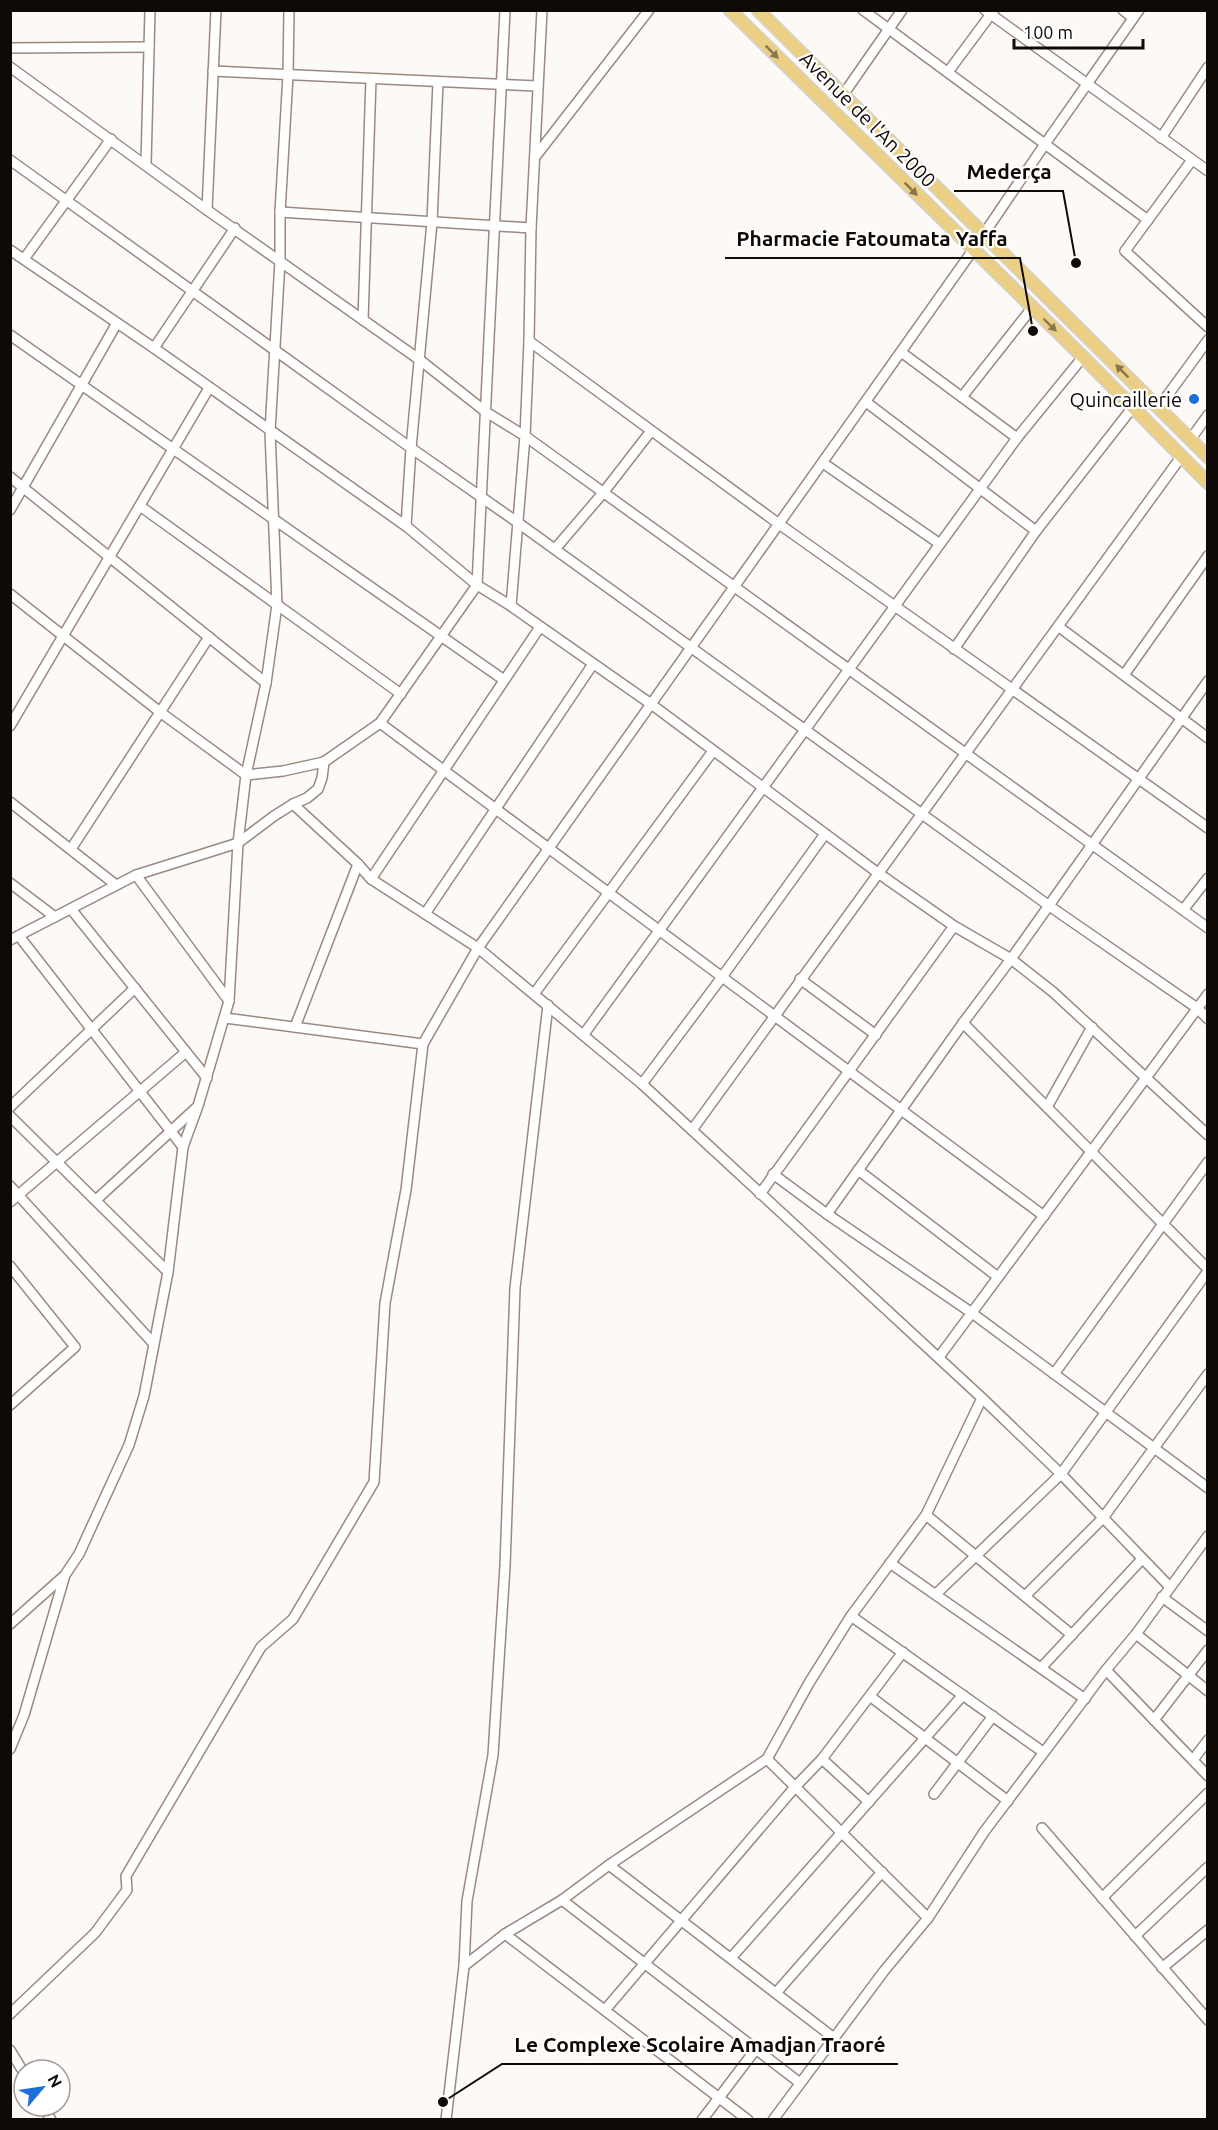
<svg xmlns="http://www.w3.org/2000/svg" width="1218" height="2130" viewBox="0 0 1218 2130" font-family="Ubuntu,sans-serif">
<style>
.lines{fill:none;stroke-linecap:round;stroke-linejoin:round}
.minor-casing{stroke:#9b8981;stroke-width:12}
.major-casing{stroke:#d4d3d2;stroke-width:15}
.minor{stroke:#fff;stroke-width:9}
.major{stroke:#eacf85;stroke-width:12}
.oneway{fill:#88764c}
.poi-dot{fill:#1c6fd9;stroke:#fff;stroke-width:2}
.labels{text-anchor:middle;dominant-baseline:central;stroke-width:4.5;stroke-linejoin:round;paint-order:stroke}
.street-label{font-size:20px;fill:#100a07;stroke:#fff}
.poi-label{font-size:20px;fill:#100a07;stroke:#fff;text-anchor:end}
.leader{fill:none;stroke:#100a07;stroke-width:2}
.callout-dot{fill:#100a07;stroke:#fff;stroke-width:2}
.callout-label{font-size:21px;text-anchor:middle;font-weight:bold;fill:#100a07;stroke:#fff;stroke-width:4.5;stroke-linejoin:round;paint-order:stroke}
</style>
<rect width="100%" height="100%" fill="#fdf9f7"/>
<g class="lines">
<defs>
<g id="minor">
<path d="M863 10 1148 220"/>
<path d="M985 10 1208 171"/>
<path d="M1123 10 1133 18"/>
<path d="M10 48 149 47"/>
<path d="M10 67 207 210 420 360 486 412 525 436 1208 928"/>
<path d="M213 71 537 86"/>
<path d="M948 72 994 10"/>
<path d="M843 95 902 10"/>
<path d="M1161 138 1208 67"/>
<path d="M535 157 649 10"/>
<path d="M10 160 411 448 517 522 1048 905 1197 1008 1208 1019"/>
<path d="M1192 160 1125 251 1208 327"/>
<path d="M146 164 150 10"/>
<path d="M207 210 216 10"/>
<path d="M280 212 531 228"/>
<path d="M10 250 154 348 406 526 477 585 511 606 651 704 878 873 954 926 1011 959 1053 992 1208 1135"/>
<path d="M24 259 111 139"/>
<path d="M363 320 371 79"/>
<path d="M10 335 504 680"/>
<path d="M529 341 779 524 1208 828"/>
<path d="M154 348 235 228"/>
<path d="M901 352 1017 438"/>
<path d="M962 397 1032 308"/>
<path d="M866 402 1036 531"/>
<path d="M1159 407 1208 340"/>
<path d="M1190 440 1208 415"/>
<path d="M823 463 940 544"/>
<path d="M10 477 266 683"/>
<path d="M140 506 401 694"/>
<path d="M10 510 117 323"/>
<path d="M406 526 411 448 432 222 438 82"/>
<path d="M555 549 603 493 651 431"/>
<path d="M10 594 160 712 246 775 283 771 324 762"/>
<path d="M511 606 525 436 529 341 531 228 542 10"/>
<path d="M1059 627 1208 738"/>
<path d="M954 649 1036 531 1133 407"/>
<path d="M1124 675 1208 556"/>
<path d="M380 723 1044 1216"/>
<path d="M10 726 209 388"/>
<path d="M10 802 116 885"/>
<path d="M293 804 358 864 371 879 478 948 642 1084 982 1398 1061 1474 1170 1587"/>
<path d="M71 849 209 637"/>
<path d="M136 875 229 1001"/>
<path d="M371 879 540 627"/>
<path d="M10 883 55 917"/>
<path d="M71 909 207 1078"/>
<path d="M1183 910 1208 878"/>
<path d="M425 914 593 664"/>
<path d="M19 936 183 1147"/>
<path d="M10 940 136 875 238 843 274 816 293 804 307 798 318 789 322 778 324 762 380 723 477 585 505 10"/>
<path d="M800 979 876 1035"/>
<path d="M534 994 713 751"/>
<path d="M225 1018 423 1044"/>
<path d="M963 1023 1208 1269"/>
<path d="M295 1027 358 864"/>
<path d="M584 1034 1017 438 1083 357"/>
<path d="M642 1084 722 977 825 834"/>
<path d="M10 1107 135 988"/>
<path d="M1047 1107 1092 1027"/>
<path d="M10 1116 168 1272"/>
<path d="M692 1130 1181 457"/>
<path d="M858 1170 998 1277"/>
<path d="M773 1174 827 1214 972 1313 1208 1488"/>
<path d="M10 1186 153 1343"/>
<path d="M760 1194 954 926"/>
<path d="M96 1200 196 1108"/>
<path d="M10 1202 186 1052"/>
<path d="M827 1214 963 1023 1011 959 1208 681"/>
<path d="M10 1266 75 1347 10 1405"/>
<path d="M939 1357 1208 994"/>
<path d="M1054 1374 1208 1162"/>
<path d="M926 1515 1072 1635"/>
<path d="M890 1563 1085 1699"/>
<path d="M936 1594 1061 1474 1208 1271"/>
<path d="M1025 1596 1103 1518 1208 1374"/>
<path d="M1162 1597 1208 1631"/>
<path d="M851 1616 1043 1752"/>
<path d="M10 1624 64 1576"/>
<path d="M1136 1634 1208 1691"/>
<path d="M1041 1668 1142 1559"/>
<path d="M1106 1670 1208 1776"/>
<path d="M871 1697 1008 1801"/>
<path d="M1154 1720 1208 1650"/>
<path d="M10 1749 24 1715 65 1575 79 1554 129 1445 144 1396 168 1272 183 1147 198 1106 229 1001 238 843 246 775 266 683 277 605 270 431 280 261V212L288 75 289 10"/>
<path d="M767 1759 928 1918"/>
<path d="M822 1759 869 1802"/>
<path d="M1193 1760 1208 1740"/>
<path d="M934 1794 993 1716"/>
<path d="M1042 1828 1208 2020"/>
<path d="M609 1865 834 2038"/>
<path d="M1102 1898 1208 1793"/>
<path d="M562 1900 800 2083"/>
<path d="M505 1934 748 2120"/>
<path d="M1135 1936 1208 1867"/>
<path d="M731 1958 963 1695"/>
<path d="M464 1966 505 1934 562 1900 609 1865 767 1759 809 1683 851 1616 926 1515 982 1398"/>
<path d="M1162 1968 1208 1930"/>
<path d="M776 1993 882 1872"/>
<path d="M605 2010 795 1787 822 1759 903 1652"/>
<path d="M10 2014 95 1933 127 1890 126 1876 261 1647 293 1619 374 1482 385 1303 406 1190 423 1044 478 948 973 250 1045 144 1139 10"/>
<path d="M10 2050 24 2073"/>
<path d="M43 2106 51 2120"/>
<path d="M446 2120 464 1966 467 1901 493 1755 505 1566 515 1288 548 1005"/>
<path d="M702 2120 756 2049"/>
<path d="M773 2120 884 1971 928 1918 984 1832 1106 1670 1136 1634 1208 1536"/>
</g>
<g id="major">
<path d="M730 10 1083 357 1208 483"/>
<path d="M758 10 1208 457"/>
</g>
</defs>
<use href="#minor" class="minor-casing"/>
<use href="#major" class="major-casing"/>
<use href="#minor" class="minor"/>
<use href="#major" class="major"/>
</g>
<defs><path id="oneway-solid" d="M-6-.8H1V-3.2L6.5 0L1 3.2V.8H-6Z" transform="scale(1.5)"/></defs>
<g class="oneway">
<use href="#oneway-solid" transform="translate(772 52) rotate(45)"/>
<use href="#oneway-solid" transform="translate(911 189) rotate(45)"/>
<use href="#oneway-solid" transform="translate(1050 325) rotate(44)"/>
<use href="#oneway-solid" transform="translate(1122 371) rotate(-135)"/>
</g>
<circle class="poi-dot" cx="1194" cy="399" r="6"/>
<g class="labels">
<g class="street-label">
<text transform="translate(868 119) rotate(45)">Avenue de l'An 2000</text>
</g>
<g class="poi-label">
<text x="1182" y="399">Quincaillerie</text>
</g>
</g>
<path class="leader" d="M1076 263L1063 191H954M1033 331L1020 258H725M443 2102L502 2064H898"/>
<g class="callout-dot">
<circle cx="1076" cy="263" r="6"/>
<circle cx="1033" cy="331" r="6"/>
<circle cx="443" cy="2102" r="6"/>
</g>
<g class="callout-label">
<text x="1009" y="179">Mederça</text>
<text x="872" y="246">Pharmacie Fatoumata Yaffa</text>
<text x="700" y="2052">Le Complexe Scolaire Amadjan Traoré</text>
</g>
<rect width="1218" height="2130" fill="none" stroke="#100a07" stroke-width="24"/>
<g transform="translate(42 2088) rotate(61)"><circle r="28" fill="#ffffff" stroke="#9f9d9c" stroke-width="1.5"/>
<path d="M0-4.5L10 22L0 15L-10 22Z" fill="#1c6fd9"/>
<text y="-9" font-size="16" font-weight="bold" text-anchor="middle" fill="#100a07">N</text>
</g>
<path d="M1014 39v9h129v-9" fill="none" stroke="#100a07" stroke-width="3"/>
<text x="1023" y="39" font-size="18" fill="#100a07" stroke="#ffffff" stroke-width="4.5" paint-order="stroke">100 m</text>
</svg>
